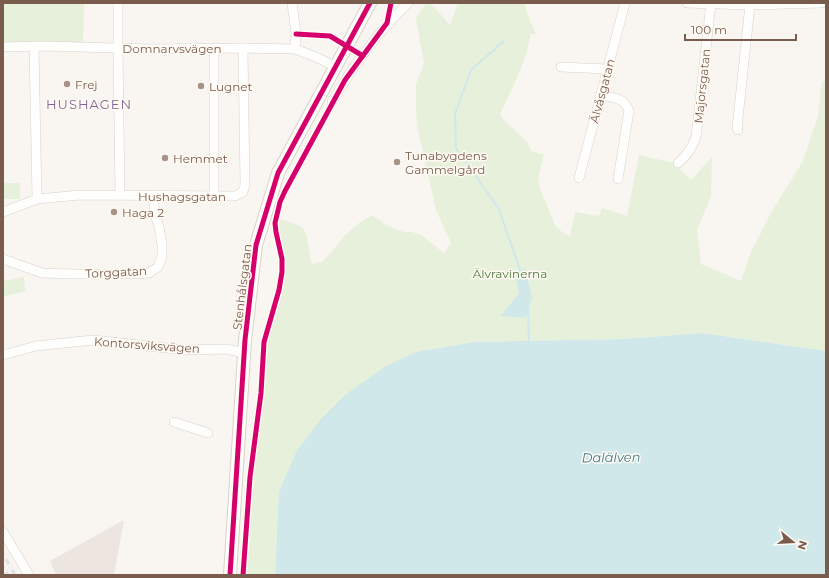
<svg xmlns="http://www.w3.org/2000/svg" width="829" height="578" viewBox="0 0 829 578" font-family="Montserrat,sans-serif">
<style>
.industrial{fill:#ede5e0}
.green{fill:#e7f0db}
.water{fill:#d0e8ea}
.lines{fill:none;stroke-linecap:round;stroke-linejoin:round}
.stream{stroke:#d0e8ea;stroke-width:2}
.street-casing{stroke:#d7d1cb;stroke-width:10}
.secondary-casing{stroke:#d9d2cb;stroke-width:14}
.street{stroke:#fefefd;stroke-width:9}
.secondary{stroke:#fefefd;stroke-width:12}
.rail-casing{stroke:#e6e3e7;stroke-width:3.5}
.rail{stroke:#fffaf3;stroke-width:2;stroke-dasharray:6;stroke-linecap:butt}
.cycleway-casing{stroke:#fffaf3;stroke-width:8}
.cycleway{stroke:#d6006c;stroke-width:5}
.poi-dot{fill:#a69286;stroke:#fffaf3;stroke-width:1.5}
.labels{text-anchor:middle;dominant-baseline:central;stroke-width:3;stroke-linejoin:round;paint-order:stroke}
.street-label{font-size:12px;fill:#7a5c4d;stroke:#fffaf3}
.poi-label{font-size:12px;fill:#7a5c4d;stroke:#fffaf3;text-anchor:start}
.park-label{font-size:12px;fill:#537a41;stroke:#fffaf3}
.neighbourhood-label{font-size:13px;letter-spacing:1px;fill:#846695;stroke:#fffaf3}
.water-label{font-size:13px;font-style:italic;fill:#437c86;stroke:#fffaf3}
</style>
<rect width="100%" height="100%" fill="#f9f5f0"/>
<path class="industrial" d="M124 520 114 575H56L50 561Z"/>
<g class="green">
<path d="M3 3H84L83 43H3Z"/>
<path d="M426 3 434 7 450 25 458 3H524L531 23 536 34H530C530 54 509 95 500 114 508 129 527 136 531 151L544 155 538 178 540 189 555 225 563 233 570 236 575 212 599 216 602 208 627 216 639 155 674 163 691 180 712 157 711 196 697 230 701 264 741 281 751 252 771 213 803 161 818 116 822 81H826V351L702 333 624 339 474 342 416 352 315 428 297 450 279 491 275 575H244L243 551 246 523 255 457 263 362 266 334 284 279 283 250 278 219C314 226 304 234 312 264L322 262 332 252 344 236 359 223 372 215 386 225 404 232H412L421 235 444 253 451 243 436 210 418 130 416 111V84L424 64 416 18Z"/>
<rect x="3" y="183" width="17" height="16"/>
<path d="M24 277 25 291 3 297V281Z"/>
</g>
<g class="water">
<path d="M525 268 532 297 526 318 501 316 519 293 515 273Z"/>
<path d="M702 333 826 351V575H275L279 491 297 450 321 419 345 395 386 366 416 352 474 342 624 339Z"/>
</g>
<g class="lines">
<g class="stream">
<path d="M504 41 471 70 455 114 456 148 499 209 521 273"/>
<path d="M528 308 529 342"/>
</g>
<defs>
<g id="street">
<path d="M118 3V49L120 195"/>
<path d="M292 3 296 34 295 49"/>
<path d="M687 3 750 5 822 3"/>
<path d="M34 46 37 199"/>
<path d="M3 47 45 46 150 49 243 48 295 49 316 57 336 67"/>
<path d="M214 48V196"/>
<path d="M561 67 607 69"/>
<path d="M601 95C614 98 624 97 629 111L618 179"/>
<path d="M332 102C353 66 378 32 408 3"/>
<path d="M738 130 737 128 750 5"/>
<path d="M678 163C687 156 692 148 696 137L711 3"/>
<path d="M579 178 625 3"/>
<path d="M3 212 37 199 80 195 235 196 243 192 245 185 243 48"/>
<path d="M3 259 42 273 72 274H135L149 273 158 267 162 257V245L159 227 155 214 153 196"/>
<path d="M3 355 36 346 93 340 185 350 226 349 245 353"/>
<path d="M174 422 208 433"/>
<path d="M3 532 29 575"/>
</g>
<path id="secondary" d="M230 575 245 340 256 245 278 173 370 3"/>
</defs>
<use href="#street" class="street-casing"/>
<use href="#secondary" class="secondary-casing"/>
<use href="#street" class="street"/>
<use href="#secondary" class="secondary"/>
<defs>
<g id="rail">
<path d="M3 554 15 575"/>
<path d="M3 567 8 575"/>
</g>
</defs>
<use href="#rail" class="rail-casing"/>
<use href="#rail" class="rail"/>
<defs>
<g id="cycleway">
<path d="M296 34 330 36 363 56"/>
<path d="M230 575 245 340 256 245 278 173 370 3"/>
<path d="M243 575 250 477 261 393 264 342 279 290 282 272V259L276 232 275 223 280 202 285 191 345 80 387 23 391 3"/>
</g>
</defs>
<use href="#cycleway" class="cycleway-casing"/>
<use href="#cycleway" class="cycleway"/>
</g>
<g class="poi-dot">
<circle cx="67" cy="84" r="4"/>
<circle cx="201" cy="86" r="4"/>
<circle cx="165" cy="158" r="4"/>
<circle cx="397" cy="162" r="4"/>
<circle cx="114" cy="212" r="4"/>
</g>
<g class="labels">
<g class="street-label">
<text x="172" y="48">Domnarvsvägen</text>
<text transform="translate(702 86) rotate(-84)">Majorsgatan</text>
<text transform="translate(602 91) rotate(-75)">Älvåsgatan</text>
<text x="182" y="196">Hushagsgatan</text>
<text transform="translate(116 272) rotate(-3)">Torggatan</text>
<text transform="translate(242 287) rotate(-83)">Stenhålsgatan</text>
<text transform="translate(147 345) rotate(4)">Kontorsviksvägen</text>
</g>
<g class="poi-label">
<text x="75" y="84">Frej</text>
<text x="209" y="86">Lugnet</text>
<text x="405" y="155">Tunabygdens<tspan x="405" dy="14">Gammelgård</tspan></text>
<text x="173" y="158">Hemmet</text>
<text x="122" y="212">Haga 2</text>
</g>
<g class="park-label">
<text x="510" y="273">Älvravinerna</text>
</g>
<g class="neighbourhood-label">
<text x="89" y="104">HUSHAGEN</text>
</g>
<g class="water-label">
<text transform="translate(611 457) rotate(-1)">Dalälven</text>
</g>
</g>
<rect width="829" height="578" fill="none" stroke="#7a5c4d" stroke-width="8"/>
<g transform="translate(793 542) rotate(108)" stroke="#fffaf3" stroke-width="3" paint-order="stroke">
<path d="M0-3L7 15L0 10L-7 15Z" fill="#7a5c4d"/>
<text y="-6" font-size="11" font-weight="bold" text-anchor="middle" fill="#7a5c4d">N</text>
</g>
<path d="M685 34v6h111v-6" fill="none" stroke="#7a5c4d" stroke-width="2"/>
<text x="691" y="34" font-size="12" fill="#7a5c4d" stroke="#fffaf3" stroke-width="3" paint-order="stroke">100 m</text>
</svg>
